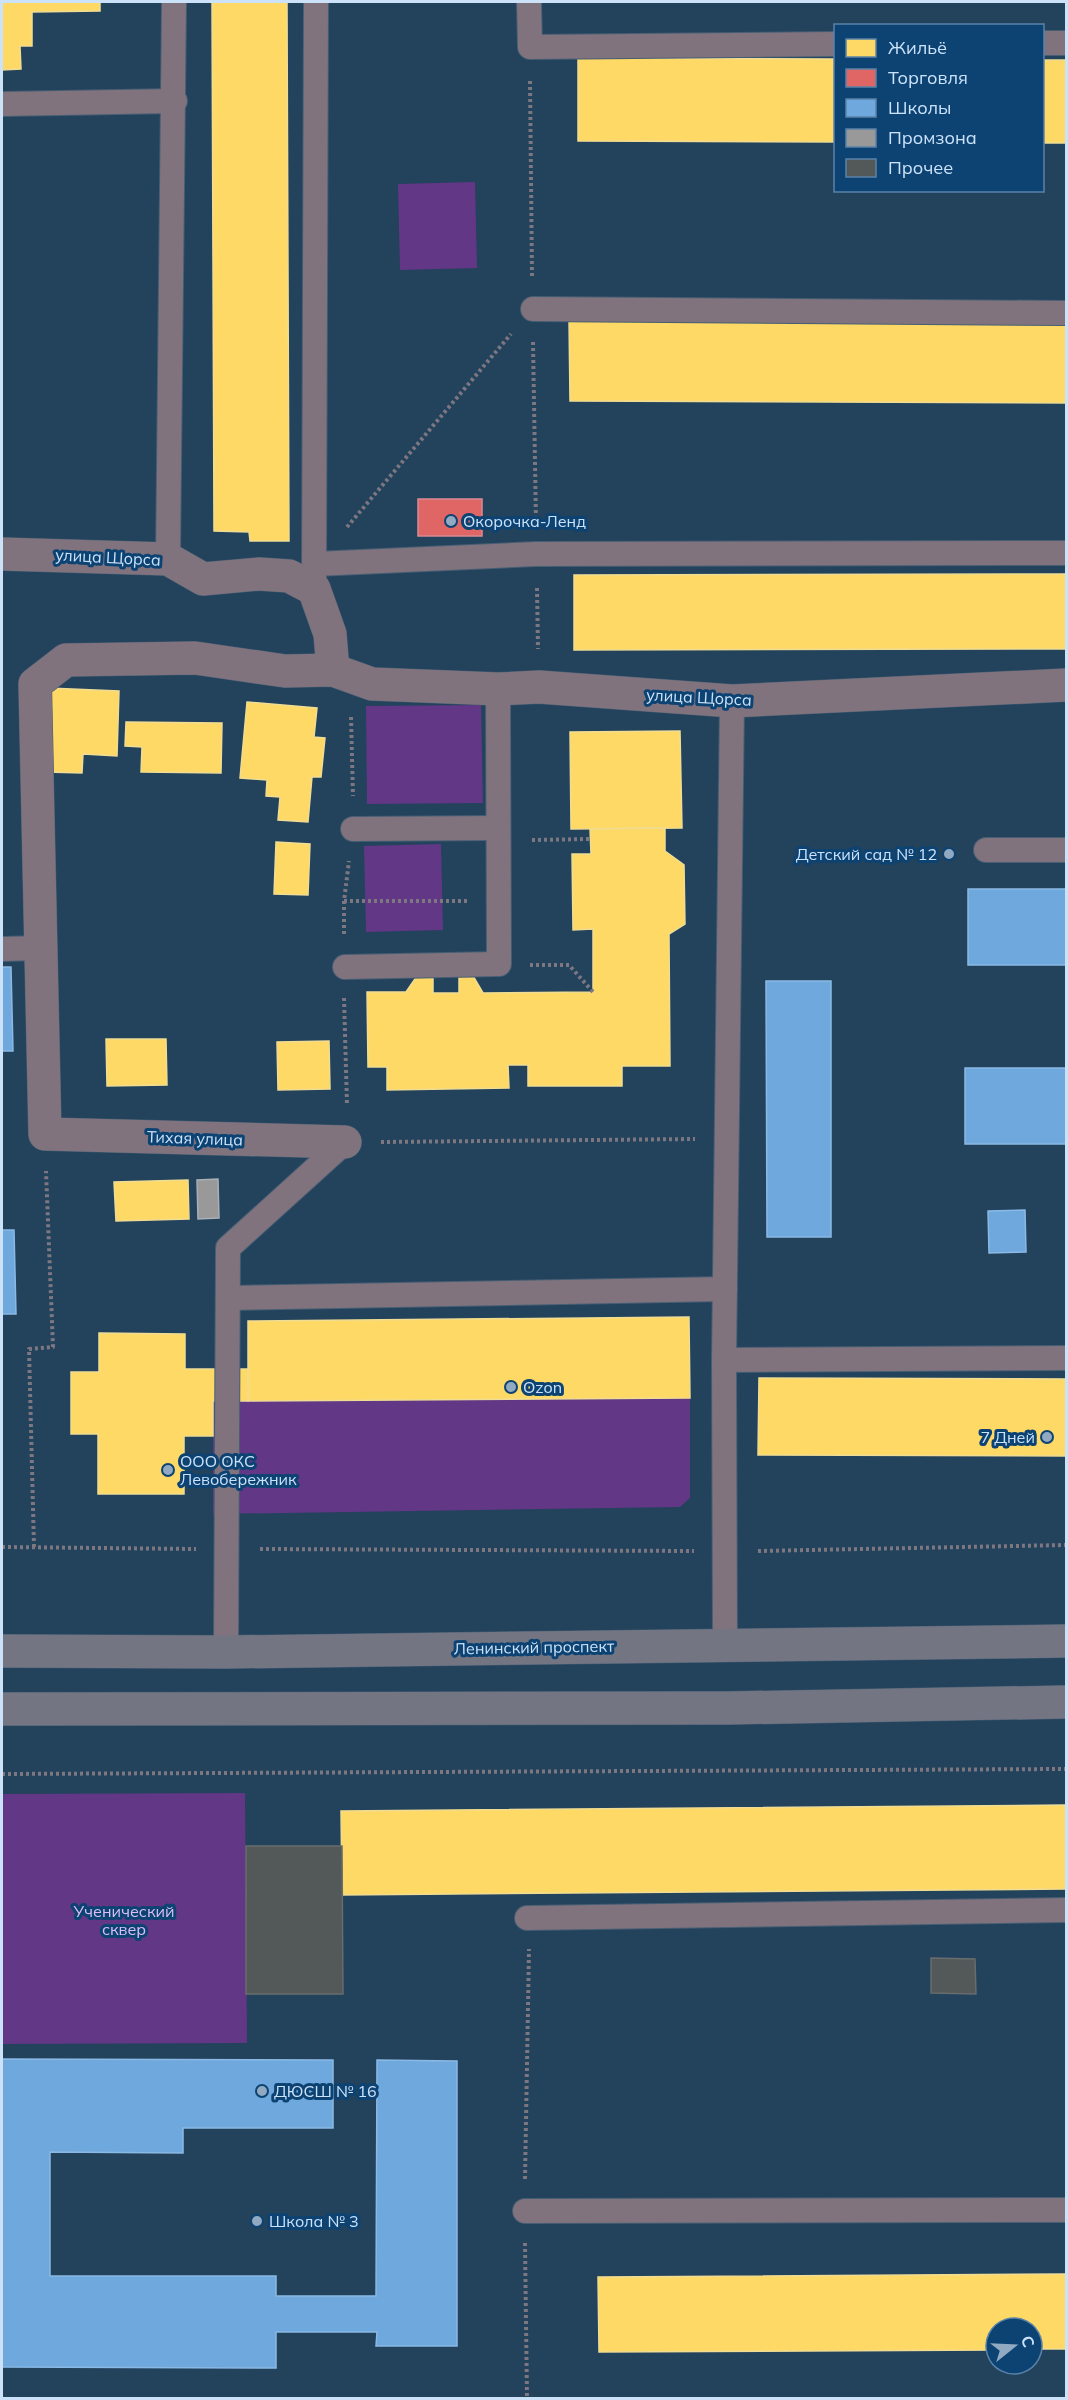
<svg xmlns="http://www.w3.org/2000/svg" width="1068" height="2400" viewBox="0 0 1068 2400" font-family="Mulish,sans-serif">
<style>
.green{fill:#613786}
.homes{fill:#ffd966;stroke:#f0dc92;stroke-width:1.5}
.shops{fill:#e06666;stroke:#da8b92;stroke-width:1.5}
.schools{fill:#6fa8dc;stroke:#8bb9e5;stroke-width:1.5}
.industry{fill:#999;stroke:#a8afb6;stroke-width:1.5}
.building{fill:#535959;stroke:#686c6c;stroke-width:1.5}
.lines{fill:none;stroke-linecap:round;stroke-linejoin:round}
.service-casing{stroke:#465e73;stroke-width:26}
.minor-casing{stroke:#465e73;stroke-width:34}
.primary-casing{stroke:#465e73;stroke-width:34}
.path{stroke:#7c7781;stroke-width:4;stroke-dasharray:3 3;stroke-linecap:butt}
.service{stroke:#80737e;stroke-width:24}
.minor{stroke:#80737e;stroke-width:33}
.primary{stroke:#737583;stroke-width:33}
.poi-dot{fill:#91aac2;stroke:#0c4373;stroke-width:2}
.labels{text-anchor:middle;dominant-baseline:central;stroke-width:6;stroke-linejoin:round;paint-order:stroke}
.poi-label{font-size:16px;fill:#cce2f9;stroke:#0c4373;text-anchor:start}
.street-label{font-size:16px;fill:#cce2f9;stroke:#0c4373}
.park-label{font-size:16px;fill:#debff5;stroke:#0c4373}
</style>
<rect width="100%" height="100%" fill="#23425c"/>
<g class="green">
<path d="M475 182 477 268 400 270 398 184Z"/>
<path d="M481 705 483 803 367 804 366 706Z"/>
<path d="M441 844 443 930 366 932 364 846Z"/>
<path d="M690 1398V1498L680 1507 213 1514V1401Z"/>
<path d="M245 1793 247 2043 2 2044V1794Z"/>
</g>
<g class="homes">
<path d="M2 2H100V11L32 12V46H20L21 69 2 70Z"/>
<path d="M212 2H287L289 541H250L249 532 214 531Z"/>
<path d="M578 58 836 59V142L578 141Z"/>
<rect x="1042" y="60" width="24" height="83"/>
<path d="M569 320 1066 322V403L570 401Z"/>
<path d="M1066 574V649L574 650V575Z"/>
<path d="M48 688 119 691 117 756 83 754 82 773 46 772Z"/>
<path d="M247 702 317 708 314 737 325 738 321 777H312L308 822 278 820 280 797 266 796 267 780 240 778Z"/>
<path d="M126 722 222 723 221 773 141 772 142 747 125 746Z"/>
<path d="M680 731 682 828 571 829 570 732Z"/>
<path d="M665 828V851L684 865 685 924 669 934 670 1066H622V1086H528V1065H508L509 1088 387 1090V1067H368L367 992H406L417 976H433V993H459V974H472L483 993 593 992V929L573 930 572 854H591L590 829Z"/>
<path d="M276 842 310 844 308 895 274 894Z"/>
<path d="M106 1039H166L167 1085 107 1086Z"/>
<path d="M329 1041 330 1089 278 1090 277 1042Z"/>
<path d="M188 1180 189 1219 116 1221 114 1182Z"/>
<path d="M689 1317 690 1398 248 1401V1321Z"/>
<path d="M99 1333 185 1334V1369H248V1401H213V1436H184V1494H98V1434H71V1372H99Z"/>
<path d="M759 1378 1066 1379V1456L758 1455Z"/>
<path d="M1066 1805V1889L342 1895 341 1811Z"/>
<path d="M1066 2274V2349H1032V2328H996V2350L599 2352 598 2277Z"/>
</g>
<rect class="shops" x="418" y="499" width="64" height="37"/>
<g class="schools">
<rect x="968" y="889" width="98" height="76"/>
<path d="M2 967H11L13 1051H2Z"/>
<path d="M766 981H831V1237H767Z"/>
<rect x="965" y="1068" width="101" height="76"/>
<path d="M1025 1210 1026 1252 989 1253 988 1211Z"/>
<path d="M2 1230H14L16 1314H2Z"/>
<path d="M2 2059 333 2060V2128H183V2153L50 2152V2276H276V2296H376L377 2060 457 2061V2346H376L377 2332H276V2368L2 2367Z"/>
</g>
<path class="industry" d="M218 1179 219 1218 198 1219 197 1180Z"/>
<g class="building">
<path d="M246 1846H342L343 1994H246Z"/>
<path d="M931 1958 975 1959 976 1994 931 1993Z"/>
</g>
<g class="lines">
<defs>
<g id="service">
<path d="M529 2 530 47 836 44"/>
<path d="M1042 43H1066"/>
<path d="M2 104 175 101"/>
<path d="M533 309 1066 313"/>
<path d="M168 559 174 2"/>
<path d="M315 564 536 554 1066 553"/>
<path d="M314 580 316 2"/>
<path d="M353 829 498 828"/>
<path d="M986 850H1066"/>
<path d="M2 949 40 948"/>
<path d="M345 967 499 964 498 689"/>
<path d="M228 1298 725 1289"/>
<path d="M724 1360 1066 1358"/>
<path d="M725 1644 724 1360 732 701"/>
<path d="M226 1652 228 1248 345 1142"/>
<path d="M527 1918 1066 1910"/>
<path d="M525 2211 1066 2210"/>
</g>
<g id="minor">
<path d="M2 554 168 559 203 579 259 574 289 576 314 589 330 634 333 670"/>
<path d="M345 1142 45 1134 35 684 66 660 195 658 285 671 333 670 372 684 498 689 539 687 732 701 1066 685"/>
</g>
<g id="primary">
<path d="M2 1651 226 1652 1066 1641"/>
<path d="M2 1709 728 1708 1066 1702"/>
</g>
</defs>
<use href="#service" class="service-casing"/>
<use href="#minor" class="minor-casing"/>
<use href="#primary" class="primary-casing"/>
<g class="path">
<path d="M530 81 532 277"/>
<path d="M533 342 536 523"/>
<path d="M347 527 511 334"/>
<path d="M537 588 538 649"/>
<path d="M351 717 353 796"/>
<path d="M532 840 590 839"/>
<path d="M344 901H468"/>
<path d="M344 934V901L349 861"/>
<path d="M530 965H569L593 992"/>
<path d="M344 998 347 1105"/>
<path d="M381 1142 695 1139"/>
<path d="M2 1547 196 1549"/>
<path d="M34 1547 29 1349 53 1347 46 1171"/>
<path d="M260 1549 694 1551"/>
<path d="M758 1551 1066 1545"/>
<path d="M2 1774 1066 1769"/>
<path d="M525 2179 529 1949"/>
<path d="M525 2243 527 2398"/>
</g>
<use href="#service" class="service"/>
<use href="#minor" class="minor"/>
<use href="#primary" class="primary"/>
</g>
<g class="poi-dot">
<circle cx="451" cy="521" r="6"/>
<circle cx="949" cy="854" r="6"/>
<circle cx="511" cy="1387" r="6"/>
<circle cx="1047" cy="1437" r="6"/>
<circle cx="168" cy="1470" r="6"/>
<circle cx="262" cy="2091" r="6"/>
<circle cx="257" cy="2221" r="6"/>
</g>
<g class="labels">
<g class="poi-label">
<text x="463" y="521">Окорочка-Ленд</text>
<text x="937" y="854" text-anchor="end">Детский сад № 12</text>
<text x="523" y="1387">Ozon</text>
<text x="1035" y="1437" text-anchor="end">7 Дней</text>
<text x="180" y="1461">ООО ОКС<tspan x="180" dy="18">Левобережник</tspan></text>
<text x="274" y="2091">ДЮСШ № 16</text>
<text x="269" y="2221">Школа № 3</text>
</g>
<g class="street-label">
<text transform="translate(108 557) rotate(3)">улица Щорса</text>
<text transform="translate(699 697) rotate(3)">улица Щорса</text>
<text transform="translate(195 1138) rotate(2)">Тихая улица</text>
<text transform="translate(534 1647) rotate(-1)">Ленинский проспект</text>
</g>
<g class="park-label">
<text x="124" y="1911">Ученический<tspan x="124" dy="18">сквер</tspan></text>
</g>
</g>
<rect width="1068" height="2400" fill="none" stroke="#cce2f9" stroke-width="6"/>
<rect x="834" y="24" width="210" height="168" fill="#0c4373" stroke="#5983a9" stroke-width="1.5"/>
<rect x="846" y="39" width="30" height="18" fill="#ffd966" stroke="#5983a9" stroke-width="1.5"/>
<text x="888" y="54" font-size="18" fill="#cce2f9">Жильё</text>
<rect x="846" y="69" width="30" height="18" fill="#e06666" stroke="#5983a9" stroke-width="1.5"/>
<text x="888" y="84" font-size="18" fill="#cce2f9">Торговля</text>
<rect x="846" y="99" width="30" height="18" fill="#6fa8dc" stroke="#5983a9" stroke-width="1.5"/>
<text x="888" y="114" font-size="18" fill="#cce2f9">Школы</text>
<rect x="846" y="129" width="30" height="18" fill="#999999" stroke="#5983a9" stroke-width="1.5"/>
<text x="888" y="144" font-size="18" fill="#cce2f9">Промзона</text>
<rect x="846" y="159" width="30" height="18" fill="#535959" stroke="#5983a9" stroke-width="1.5"/>
<text x="888" y="174" font-size="18" fill="#cce2f9">Прочее</text>
<g transform="translate(1014 2346) rotate(72)"><circle r="28" fill="#0c4373" stroke="#5983a9" stroke-width="1.5"/>
<path d="M0-4.5L10 22L0 15L-10 22Z" fill="#91aac2"/>
<text y="-9" font-size="16" font-weight="bold" text-anchor="middle" fill="#cce2f9">С</text>
</g>
</svg>
